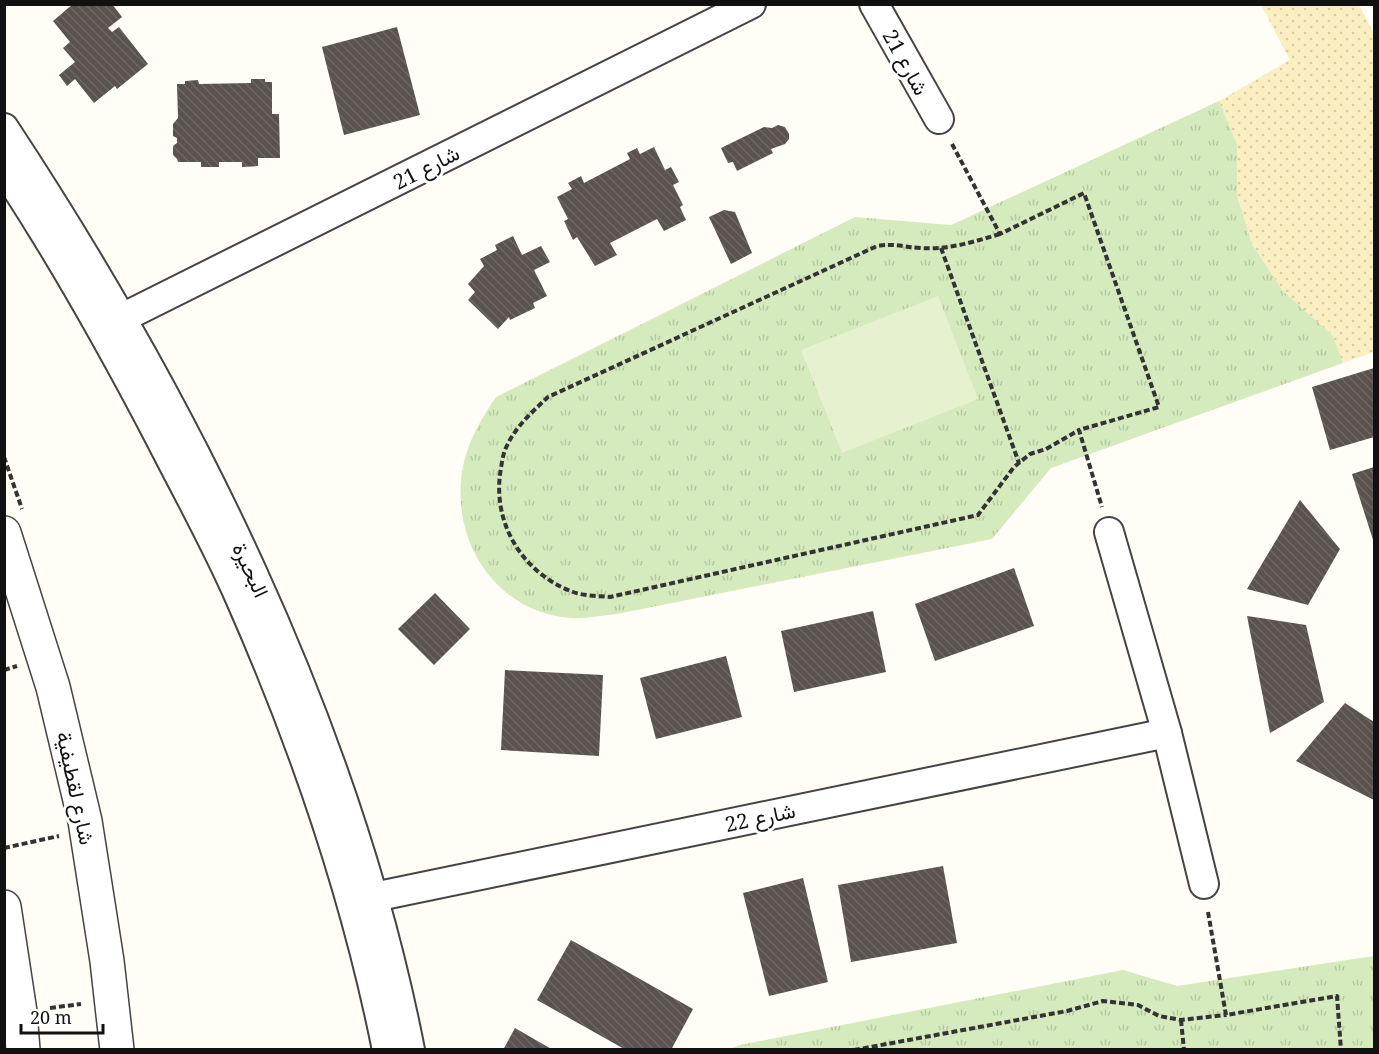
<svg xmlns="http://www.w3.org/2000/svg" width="1379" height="1054" viewBox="0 0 1379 1054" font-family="'Noto Serif',Vazirmatn,serif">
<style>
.sand{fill:url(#sand-dots)}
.park{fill:url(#park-tufts)}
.pitch{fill:#e6f2cf}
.building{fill:url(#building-back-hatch)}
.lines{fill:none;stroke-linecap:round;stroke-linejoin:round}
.minor-casing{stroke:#444;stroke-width:32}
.tertiary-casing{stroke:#444;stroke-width:36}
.path{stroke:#333;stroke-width:4;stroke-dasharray:6 3;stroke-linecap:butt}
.minor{stroke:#fff;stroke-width:28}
.tertiary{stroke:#fff;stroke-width:33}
.labels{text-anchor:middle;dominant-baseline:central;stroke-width:6;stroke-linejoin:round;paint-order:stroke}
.street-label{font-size:21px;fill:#111;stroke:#fff}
</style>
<defs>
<pattern id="sand-dots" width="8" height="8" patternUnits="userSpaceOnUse" patternTransform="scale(1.5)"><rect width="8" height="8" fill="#fbeec1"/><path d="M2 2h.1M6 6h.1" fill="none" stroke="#d6cba5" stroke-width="1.8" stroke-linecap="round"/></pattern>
<pattern id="park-tufts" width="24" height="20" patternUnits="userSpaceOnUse" patternTransform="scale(1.5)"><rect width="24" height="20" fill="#d5ebbd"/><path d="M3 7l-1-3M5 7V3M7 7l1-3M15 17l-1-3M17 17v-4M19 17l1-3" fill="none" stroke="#b6c8a1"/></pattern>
<pattern id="building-back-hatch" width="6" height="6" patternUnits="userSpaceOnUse" patternTransform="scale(1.5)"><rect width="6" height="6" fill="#5a524d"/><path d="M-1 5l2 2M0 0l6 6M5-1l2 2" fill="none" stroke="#6d6662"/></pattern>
</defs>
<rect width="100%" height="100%" fill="#fffdf5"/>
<path class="sand" d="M1261 5H1359L1374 34V352L1343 363 1333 336 1283 291 1252 244 1237 195V144L1219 101 1290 60Z"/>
<g class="park">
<path d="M1219 101 1237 144V195L1252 244 1283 291 1333 336 1343 363 1051 468 992 539 617 614C603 615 586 619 571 618 493 612 447 536 464 462 470 437 482 418 496 397L855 217 951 225Z"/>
<path d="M1374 956V1049H730L740 1045 1123 970 1177 986Z"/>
</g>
<path class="pitch" d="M938 296 978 399 842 453 801 350Z"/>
<g class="building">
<path d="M73 4H112L122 17 108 28 112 32 119 27 148 64 117 89 115 86 94 103 75 79 67 86 59 75 75 62 63 48 70 42 53 21Z"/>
<path d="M397 27 420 115 344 135 322 47Z"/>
<path d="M251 79H265V82H272V114H279L280 158H258V166L242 167V162H219V167H201V162H178L177 159 173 155V146L177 143V138L173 136V124L178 118 177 84H185V81L198 80 199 84 251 83Z"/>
<path d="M778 125 785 127 789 134V139L785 144 771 149 773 153 737 171 733 162 728 163 721 148 764 127 772 128Z"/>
<path d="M654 147 665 170 671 167 679 182 673 185 683 205 680 207 686 220 664 231 657 219 610 243 617 255 595 266 577 237 573 240 564 221 568 219 557 197 572 189 568 183 581 176 584 183 630 159 627 153 637 148 640 154Z"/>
<path d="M724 210 735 212 752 253 731 264 709 217Z"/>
<path d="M513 236 522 255 541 246 550 262 534 270 547 296 533 303 535 308 510 320 509 317 498 329 468 300 475 292 468 284 484 266 480 259 497 250 495 245Z"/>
<path d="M1374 368V437L1330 450 1312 387Z"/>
<path d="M1374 467V543L1352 474Z"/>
<path d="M1300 500 1340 549 1308 605 1247 589Z"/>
<path d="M1014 568 1034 626 935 661 915 604Z"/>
<path d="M435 593 470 629 434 665 398 629Z"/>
<path d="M873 611 886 672 794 692 781 631Z"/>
<path d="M1247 616 1306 625 1324 702 1270 733Z"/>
<path d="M726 656 742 717 656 739 640 678Z"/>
<path d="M505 670 603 675 599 756 501 750Z"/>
<path d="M1345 703 1374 722V800L1296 761Z"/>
<path d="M943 866 957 943 851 962 838 885Z"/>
<path d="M803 878 828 982 769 996 743 893Z"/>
<path d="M571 940 693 1009 671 1050H626L537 1000Z"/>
<path d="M515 1028 553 1050H503Z"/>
</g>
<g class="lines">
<defs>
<g id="minor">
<path d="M874 4 939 119"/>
<path d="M4 128C186 404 346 723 410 1050"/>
<path d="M4 169C61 255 112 346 160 438 187 491 216 543 240 598 304 743 356 895 387 1050"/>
<path d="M106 326 751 4"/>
<path d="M1109 532 1167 733 1204 884"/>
<path d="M356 903 374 897 1167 733"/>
</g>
<g id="tertiary">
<path d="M4 533 53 687 85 821 107 961 117 1050"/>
<path d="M4 907 20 1012 23 1050"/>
</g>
</defs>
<use href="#minor" class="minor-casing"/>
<use href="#tertiary" class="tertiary-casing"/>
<g class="path">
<path d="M952 144 1000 234 1084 193 1159 407 1079 430 1102 507"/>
<path d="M1000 234C973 242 948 250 920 248 903 247 894 243 877 246L548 397C531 413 514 428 505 450 503 455 502 462 501 468 491 522 522 573 573 592 584 596 598 596 610 597L978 515 1014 467 1030 454 1046 449 1079 430"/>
<path d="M941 248 1019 463"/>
<path d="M4 457 22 509"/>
<path d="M4 670 17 666"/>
<path d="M4 848 59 836"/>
<path d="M1208 912 1226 1015 1337 996 1341 1050"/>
<path d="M50 1008 81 1004"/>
<path d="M1181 1020 1184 1050"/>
<path d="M854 1050 1067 1011 1103 1001 1138 1005 1159 1016 1181 1020 1226 1015"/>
</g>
<use href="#minor" class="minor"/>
<use href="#tertiary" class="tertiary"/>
</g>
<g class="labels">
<g class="street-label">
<text transform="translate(906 62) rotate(61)">شارع 21</text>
<text transform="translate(426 167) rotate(-27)">شارع 21</text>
<text transform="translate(251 570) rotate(65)">البحيرة</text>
<text transform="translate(76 788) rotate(78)">شارع لقطيفية</text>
<text transform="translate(760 817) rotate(-12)">شارع 22</text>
</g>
</g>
<rect width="1379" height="1054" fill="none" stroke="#111111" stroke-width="12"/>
<path d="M21 1024v9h82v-9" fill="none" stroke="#111111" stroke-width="3"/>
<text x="30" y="1024" font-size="18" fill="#111111" stroke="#ffffff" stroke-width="4.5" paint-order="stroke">20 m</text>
</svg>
